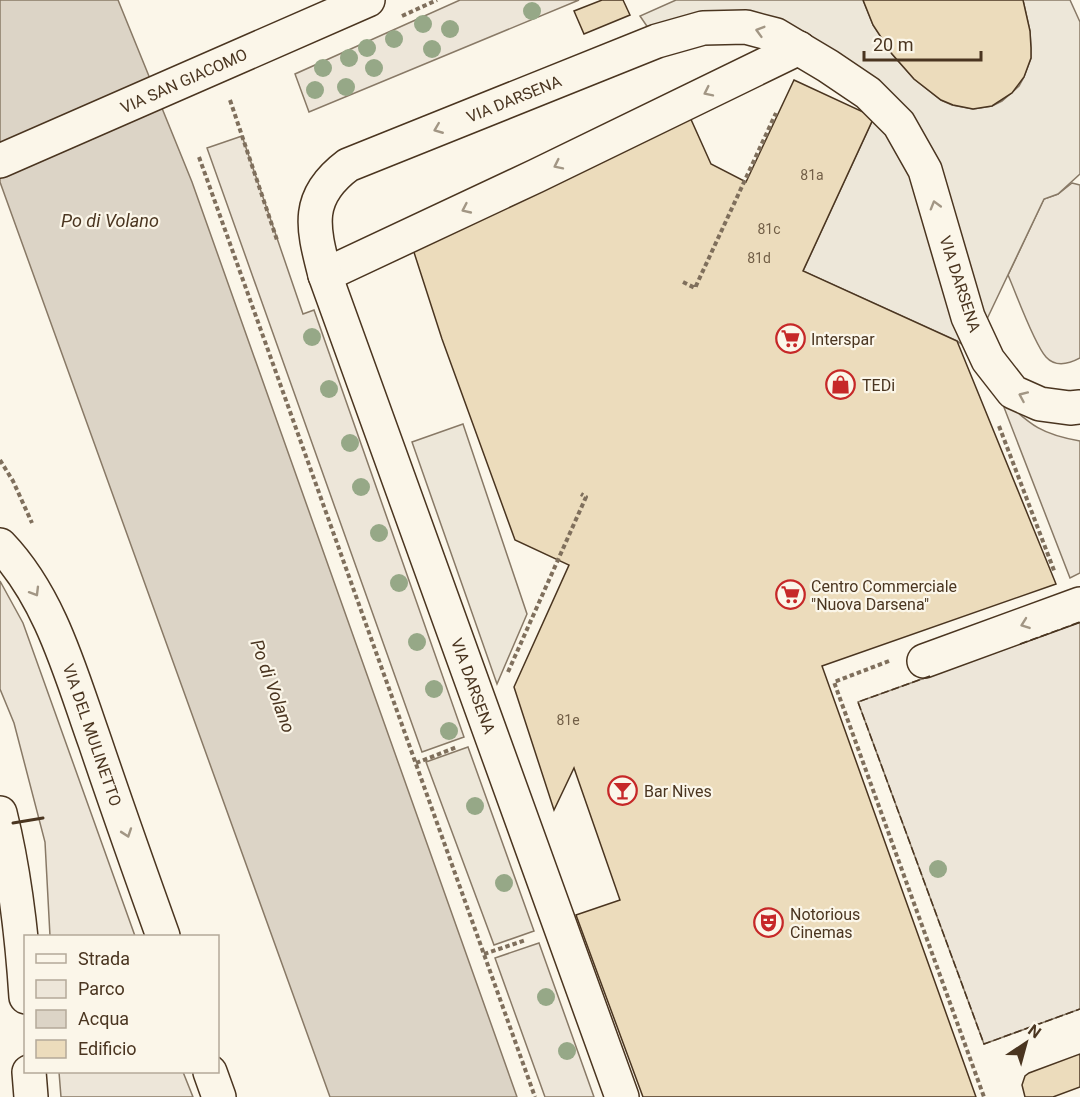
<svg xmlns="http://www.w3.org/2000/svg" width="1080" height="1097" viewBox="0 0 1080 1097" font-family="Roboto,sans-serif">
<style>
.green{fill:#ede6d9;stroke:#887966;stroke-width:1.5}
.parking{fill:#ede7d9;stroke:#887966;stroke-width:1.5}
.water{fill:#dcd4c6;stroke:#887966;stroke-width:1.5}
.building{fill:#ecdcbc;stroke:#4a3520;stroke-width:1.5}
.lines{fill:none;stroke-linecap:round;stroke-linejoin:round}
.minor-casing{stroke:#4a3520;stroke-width:36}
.major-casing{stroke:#4a3520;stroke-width:36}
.path{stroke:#7f6f5c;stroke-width:4;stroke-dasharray:4.5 3;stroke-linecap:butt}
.minor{stroke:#fbf6e9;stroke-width:33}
.major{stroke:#fbf6e9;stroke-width:33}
.fence{stroke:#4a3520;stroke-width:1.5;stroke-dasharray:8 3;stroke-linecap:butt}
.wall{stroke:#4a3520;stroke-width:3}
.tree{fill:#96a887}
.oneway{stroke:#a29684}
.labels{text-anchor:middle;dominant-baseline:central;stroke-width:4.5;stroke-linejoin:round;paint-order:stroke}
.number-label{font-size:14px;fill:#725f47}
.street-label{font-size:16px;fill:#4a3520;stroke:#fbf6e9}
.poi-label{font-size:16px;fill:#4a3520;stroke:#fbf6e9;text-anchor:start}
.water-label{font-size:18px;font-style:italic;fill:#4a3520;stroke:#fbf6e9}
</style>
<rect width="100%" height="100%" fill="#fbf6e9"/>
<g class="green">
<path d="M460 0H579L309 112 295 74Z"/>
<path d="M242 136 303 314 314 310 464 737 422 752 207 148Z"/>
<path d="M1072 183 1080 185V358C1069 364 1056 368 1046 357 1034 344 1016 293 1008 275L1044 199 1058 194Z"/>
<path d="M1000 397C1030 424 1039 434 1080 441V573L1070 578Z"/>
<path d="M0 581 23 623 135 936H50L45 842 14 723 0 689Z"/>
<path d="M1080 622V1009L984 1044 858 702Z"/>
<path d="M539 943 594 1097H545L495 958Z"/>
<path d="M59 1072H183L193 1097H61Z"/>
</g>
<g class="parking">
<path d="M676 0H863L873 25 892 54 914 79 941 100 952 105 973 109 992 106 1002 101 1019 86 1024 77 1031 58V48L1030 31 1023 0H1070L1080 22V174L1058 194 1044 199 978 338 970 350 957 341 803 271 874 117 776 35 657 41 640 16Z"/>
<path d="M463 424 527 614 497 684 412 442Z"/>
<path d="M468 747 534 931 494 945 426 762Z"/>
</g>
<path class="water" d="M0 0H118L192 182 517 1097H330L0 182Z"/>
<g class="building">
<path d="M602 0H623L630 15 584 34 574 11Z"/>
<path d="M863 0H1023L1030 31 1031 48V58L1024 77 1012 93 992 106 973 109 953 105 941 100 914 79 892 54 873 25Z"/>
<path d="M794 80 874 117 803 271 957 341 1056 584 822 666 976 1097H643L576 915 620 900 574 768 554 810 514 687 569 565 515 540 442 339 411 243 689 115 711 164 746 182Z"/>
<path d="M1080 1054V1087L1053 1097H1025L1022 1085 1025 1076 1029 1073Z"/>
</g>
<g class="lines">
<defs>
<g id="minor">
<path d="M325 275 536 176 799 48"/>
<path d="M0 545C51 598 71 675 95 742 117 807 140 872 163 936"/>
<path d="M924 661 1080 604"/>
<path d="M210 1072 219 1097"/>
<path d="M622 1097 325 275C313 228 304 198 348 165L657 41 703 28 746 27 776 35 828 66 868 93 899 124 925 170 968 317 988 360 1013 392 1040 404 1070 408 1080 407"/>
</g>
<g id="major">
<path d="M0 161 368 0"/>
<path d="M0 813C15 873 22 936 26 997"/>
<path d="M29 1072 31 1097"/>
</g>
</defs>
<use href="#minor" class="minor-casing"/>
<use href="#major" class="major-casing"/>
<g class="path">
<path d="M402 16 437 0"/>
<path d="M230 100 277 240"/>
<path d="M199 157 535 1097"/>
<path d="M683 282 695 288 776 113"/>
<path d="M999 426 1055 573"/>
<path d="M0 460 13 481 32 523"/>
<path d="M889 661 834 682 984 1097"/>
<path d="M508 672 586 497 581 494"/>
<path d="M416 763 457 747"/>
<path d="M484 954 526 940"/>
</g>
<use href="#minor" class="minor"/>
<use href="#major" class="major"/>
<g class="fence">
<path d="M1020 644 1080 622"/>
<path d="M930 676 858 702 984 1044 1080 1009"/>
</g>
<path class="wall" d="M13 823 43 818"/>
</g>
<g class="tree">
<circle cx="532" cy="11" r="9"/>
<circle cx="423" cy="24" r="9"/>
<circle cx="450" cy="29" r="9"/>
<circle cx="394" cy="39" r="9"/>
<circle cx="367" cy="48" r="9"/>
<circle cx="432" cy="49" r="9"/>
<circle cx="349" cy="58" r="9"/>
<circle cx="323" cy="68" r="9"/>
<circle cx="374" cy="68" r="9"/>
<circle cx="346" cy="87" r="9"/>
<circle cx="315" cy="90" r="9"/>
<circle cx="312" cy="337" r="9"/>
<circle cx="329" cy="389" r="9"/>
<circle cx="350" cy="443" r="9"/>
<circle cx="361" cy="487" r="9"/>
<circle cx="379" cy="533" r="9"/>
<circle cx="399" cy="583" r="9"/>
<circle cx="417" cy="642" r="9"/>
<circle cx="434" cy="689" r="9"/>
<circle cx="449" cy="731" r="9"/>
<circle cx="475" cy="806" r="9"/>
<circle cx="938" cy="869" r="9"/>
<circle cx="504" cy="883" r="9"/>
<circle cx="546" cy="997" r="9"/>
<circle cx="567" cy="1051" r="9"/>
</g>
<defs><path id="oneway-chevron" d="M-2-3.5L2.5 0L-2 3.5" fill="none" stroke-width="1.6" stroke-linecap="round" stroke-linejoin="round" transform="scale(1.5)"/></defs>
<g class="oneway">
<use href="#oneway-chevron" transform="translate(760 31) rotate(-164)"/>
<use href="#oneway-chevron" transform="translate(708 92) rotate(154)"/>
<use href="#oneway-chevron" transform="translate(438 129) rotate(158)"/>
<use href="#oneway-chevron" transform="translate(558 165) rotate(154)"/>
<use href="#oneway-chevron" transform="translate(935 205) rotate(-106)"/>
<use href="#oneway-chevron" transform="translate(466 209) rotate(155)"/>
<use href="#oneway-chevron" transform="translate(1023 396) rotate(-156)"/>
<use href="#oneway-chevron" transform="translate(35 592) rotate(59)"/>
<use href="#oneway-chevron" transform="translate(1025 624) rotate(160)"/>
<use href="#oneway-chevron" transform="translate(127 833) rotate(71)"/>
</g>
<defs>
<symbol id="supermarket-ring" viewBox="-11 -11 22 22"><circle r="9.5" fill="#fbf6e9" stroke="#c62828" stroke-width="1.5"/><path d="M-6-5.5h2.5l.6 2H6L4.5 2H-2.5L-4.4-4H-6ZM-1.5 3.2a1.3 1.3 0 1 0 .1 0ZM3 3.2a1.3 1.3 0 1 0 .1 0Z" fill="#c62828"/></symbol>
<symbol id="shop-ring" viewBox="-11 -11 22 22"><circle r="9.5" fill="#fbf6e9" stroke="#c62828" stroke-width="1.5"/><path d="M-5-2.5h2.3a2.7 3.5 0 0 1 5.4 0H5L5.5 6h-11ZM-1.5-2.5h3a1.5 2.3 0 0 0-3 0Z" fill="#c62828"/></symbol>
<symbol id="bar-ring" viewBox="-11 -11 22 22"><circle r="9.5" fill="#fbf6e9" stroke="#c62828" stroke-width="1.5"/><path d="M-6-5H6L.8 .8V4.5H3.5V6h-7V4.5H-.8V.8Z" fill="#c62828"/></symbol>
<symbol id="theatre-ring" viewBox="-11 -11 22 22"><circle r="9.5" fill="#fbf6e9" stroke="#c62828" stroke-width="1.5"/><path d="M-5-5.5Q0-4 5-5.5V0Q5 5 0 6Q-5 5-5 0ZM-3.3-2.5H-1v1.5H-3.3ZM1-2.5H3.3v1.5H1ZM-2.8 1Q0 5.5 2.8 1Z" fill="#c62828"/></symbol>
</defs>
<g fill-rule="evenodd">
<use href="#supermarket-ring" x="774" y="322" width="33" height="33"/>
<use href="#shop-ring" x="824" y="368" width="33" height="33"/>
<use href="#supermarket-ring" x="774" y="578" width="33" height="33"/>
<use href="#bar-ring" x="606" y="774" width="33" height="33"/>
<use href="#theatre-ring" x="752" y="906" width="33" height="33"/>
</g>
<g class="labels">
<g class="number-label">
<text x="812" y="175">81a</text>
<text x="769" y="229">81c</text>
<text x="759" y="258">81d</text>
<text x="568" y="720">81e</text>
</g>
<g class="street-label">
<text transform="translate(184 81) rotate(-24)">VIA SAN GIACOMO</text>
<text transform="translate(514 99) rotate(-22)">VIA DARSENA</text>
<text transform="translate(960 284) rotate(72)">VIA DARSENA</text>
<text transform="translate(473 686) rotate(70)">VIA DARSENA</text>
<text transform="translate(92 735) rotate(71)">VIA DEL MULINETTO</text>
</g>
<g class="poi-label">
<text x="811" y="339">Interspar</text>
<text x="862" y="385">TEDi</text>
<text x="811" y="586">Centro Commerciale<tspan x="811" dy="18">"Nuova Darsena"</tspan></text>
<text x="644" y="791">Bar Nives</text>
<text x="790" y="914">Notorious<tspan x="790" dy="18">Cinemas</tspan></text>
</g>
<g class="water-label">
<text x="110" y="220">Po di Volano</text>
<text transform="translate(273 686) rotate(70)">Po di Volano</text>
</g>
</g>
<rect x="24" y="935" width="195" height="138" fill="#fbf6e9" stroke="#b4a999" stroke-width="1.5"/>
<rect x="36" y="954" width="30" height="9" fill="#fbf6e9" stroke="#b4a999" stroke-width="1.5"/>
<text x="78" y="965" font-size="18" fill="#4a3520">Strada</text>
<rect x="36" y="980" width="30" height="18" fill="#ede6d9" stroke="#b4a999" stroke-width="1.5"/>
<text x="78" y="995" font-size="18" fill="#4a3520">Parco</text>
<rect x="36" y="1010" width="30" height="18" fill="#dcd4c6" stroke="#b4a999" stroke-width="1.5"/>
<text x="78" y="1025" font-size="18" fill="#4a3520">Acqua</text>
<rect x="36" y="1040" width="30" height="18" fill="#ecdcbc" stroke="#b4a999" stroke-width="1.5"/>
<text x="78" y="1055" font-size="18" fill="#4a3520">Edificio</text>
<g transform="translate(1026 1043) rotate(36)" stroke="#fbf6e9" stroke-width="4.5" paint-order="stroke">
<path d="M0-4.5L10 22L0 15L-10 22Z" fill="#4a3520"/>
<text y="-9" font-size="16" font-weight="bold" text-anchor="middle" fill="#4a3520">N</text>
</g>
<path d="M864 51v9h117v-9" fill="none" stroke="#4a3520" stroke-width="3"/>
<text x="873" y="51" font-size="18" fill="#4a3520" stroke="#fbf6e9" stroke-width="4.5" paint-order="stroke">20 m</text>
</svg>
